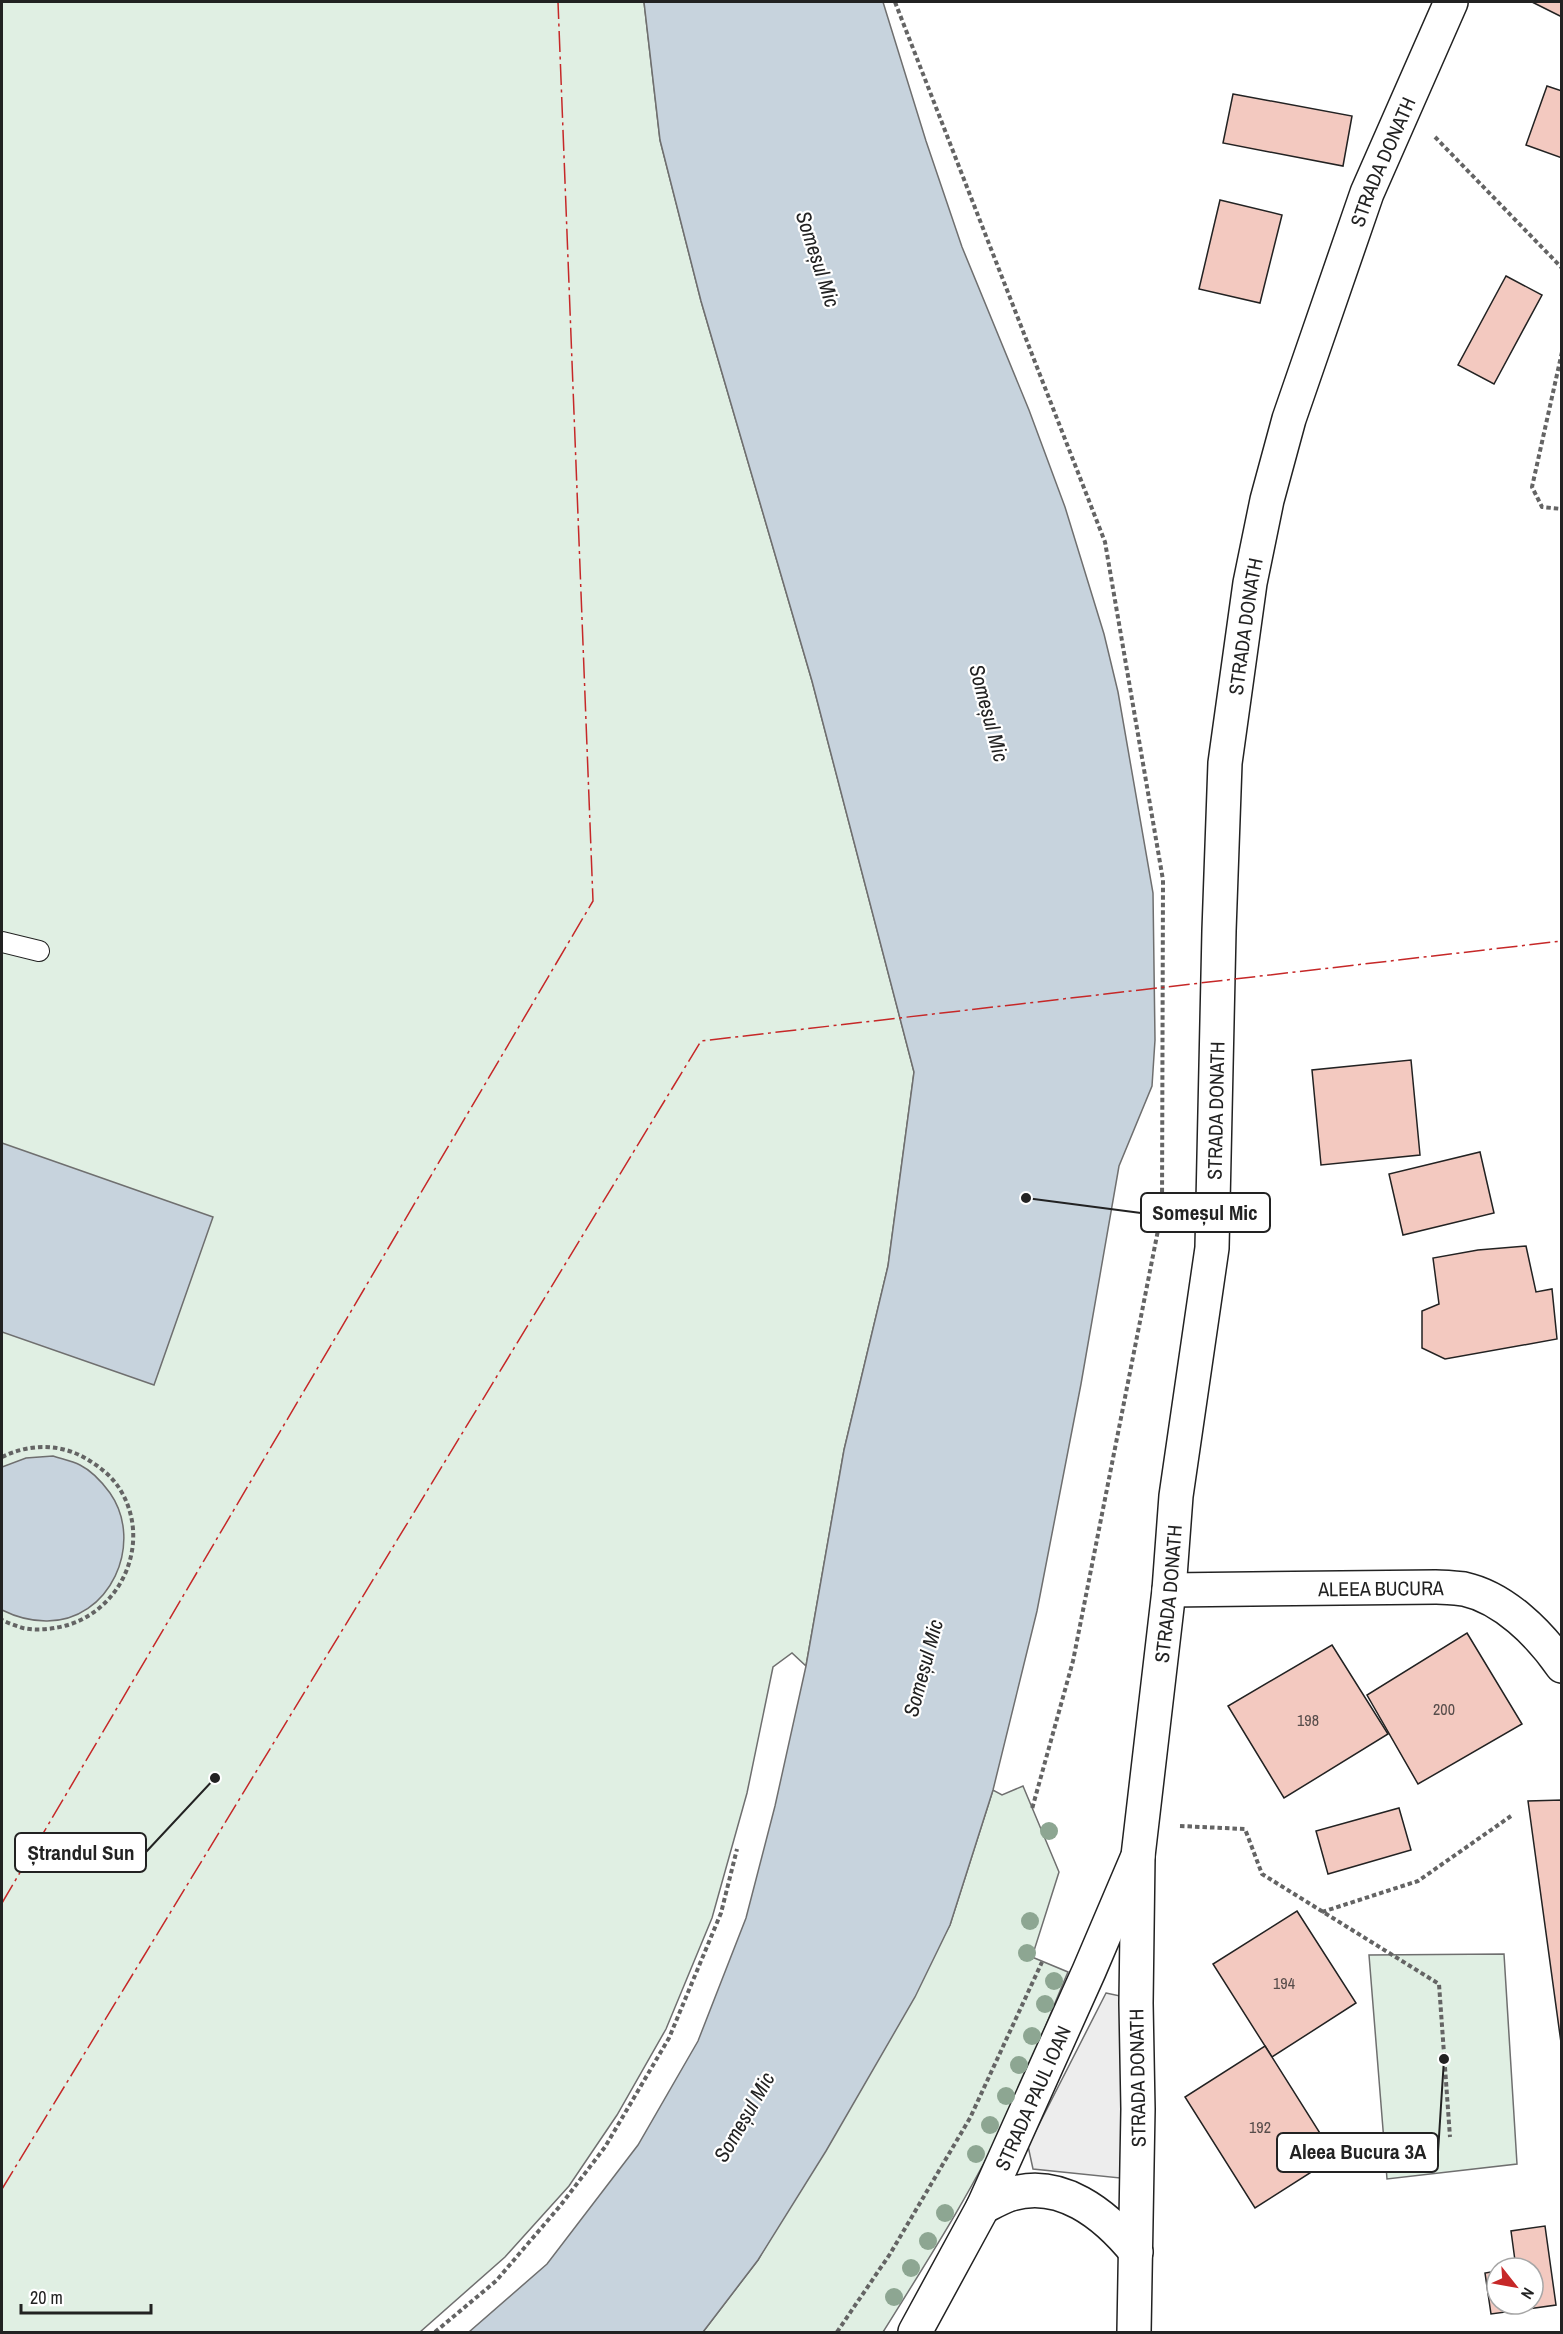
<svg xmlns="http://www.w3.org/2000/svg" width="1563" height="2334" viewBox="0 0 1563 2334" font-family="'Archivo Narrow',sans-serif">
<style>
.green{fill:#e0efe3;stroke:#6f6f6f;stroke-width:1.5}
.parking{fill:#ededed;stroke:#6f6f6f;stroke-width:1.5}
.water{fill:#c7d3dd;stroke:#6f6f6f;stroke-width:1.5}
.building{fill:#f3c9c0;stroke:#222;stroke-width:1.5}
.lines{fill:none;stroke-linecap:round;stroke-linejoin:round}
.lane-casing{stroke:#222;stroke-width:22}
.street-casing{stroke:#222;stroke-width:36}
.secondary-casing{stroke:#222;stroke-width:36}
.path{stroke:#646464;stroke-width:4;stroke-dasharray:4.5 3;stroke-linecap:butt}
.lane{stroke:#fff;stroke-width:20}
.street{stroke:#fff;stroke-width:33}
.secondary{stroke:#fff;stroke-width:33}
.power{stroke:#c62828;stroke-width:1.5;stroke-dasharray:21 4.5 3 4.5;stroke-linecap:butt}
.tree{fill:#8da692}
.labels{text-anchor:middle;dominant-baseline:central;stroke-width:4.5;stroke-linejoin:round;paint-order:stroke}
.number-label{font-size:16px;fill:#564c4a}
.street-label{font-size:20px;fill:#222;stroke:#fff}
.water-label{font-size:21px;font-style:italic;fill:#222;stroke:#fff}
.leader{fill:none;stroke:#222;stroke-width:2}
.callout-dot{fill:#222;stroke:#fff;stroke-width:2}
.callout{fill:#fff;stroke:#222;stroke-width:2}
.callout-label{font-size:21px;text-anchor:middle;font-weight:bold;fill:#222}
</style>
<rect width="100%" height="100%" fill="#fff"/>
<g class="green">
<path d="M2 2H644L660 140 701 301 812 681 914 1072 888 1266 844 1450 806 1666 792 1653 773 1667 747 1793 712 1918 666 2029 617 2115 569 2186 505 2257 420 2332H2Z"/>
<path d="M1023 1786 1059 1872 1032 1957 1068 1972C1049 2016 1032 2062 1012 2107 976 2185 928 2260 883 2332H703L758 2260 950 1925 993 1790 1002 1795Z"/>
<path d="M1504 1954 1517 2164 1387 2179 1369 1955Z"/>
</g>
<path class="parking" d="M1106 1993 1125 1997 1120 2178 1033 2169 1028 2146Z"/>
<g class="water">
<path d="M644 2H883L926 141 962 247 1029 410 1065 507 1104 634 1118 692 1153 893 1155 1040 1152 1086 1119 1166 1081 1384 1037 1611 993 1790 950 1925 915 1997 826 2151 758 2260 703 2332H469L547 2264 638 2145 698 2041 746 1918 775 1806 806 1666 844 1450 888 1266 914 1072 812 681 701 301 660 140Z"/>
<path d="M2 1143 213 1217 154 1385 2 1332Z"/>
<path d="M53 1456C62 1459 72 1461 80 1465 92 1471 102 1482 110 1493 145 1543 110 1622 46 1621 29 1621 16 1617 2 1610V1467L26 1458Z"/>
</g>
<g class="building">
<path d="M1532 2H1562V17Z"/>
<path d="M1547 86 1562 91V158L1526 145Z"/>
<path d="M1233 94 1352 116 1343 166 1223 143Z"/>
<path d="M1220 200 1282 215 1260 303 1199 289Z"/>
<path d="M1506 276 1542 295 1494 384 1458 365Z"/>
<path d="M1411 1060 1420 1155 1321 1165 1312 1070Z"/>
<path d="M1480 1152 1494 1213 1403 1235 1389 1174Z"/>
<path d="M1526 1246 1536 1292 1552 1289 1557 1339 1445 1359 1422 1348V1311L1439 1304 1433 1258 1478 1250Z"/>
<path d="M1467 1633 1522 1724 1418 1784 1367 1695Z"/>
<path d="M1332 1645 1388 1734 1284 1798 1228 1706Z"/>
<path d="M1562 1800V2050L1528 1801Z"/>
<path d="M1399 1808 1411 1850 1328 1874 1316 1831Z"/>
<path d="M1297 1911 1356 2003 1272 2057 1213 1964Z"/>
<path d="M1265 2046 1335 2157 1255 2208 1185 2097Z"/>
<path d="M1545 2226 1556 2305 1491 2314 1485 2273 1497 2271V2304H1533V2268H1516L1511 2231Z"/>
</g>
<g class="lines">
<defs>
<path id="lane" d="M2 942 39 951"/>
<g id="street">
<path id="s1" d="M1169 1590 1436 1587C1445 1587 1455 1588 1464 1589 1504 1598 1539 1633 1562 1666"/>
<path d="M983 2207C991 2203 1000 2198 1008 2195 1060 2177 1106 2215 1136 2252"/>
<path d="M1134 2332 1138 2109 1136 2003 1138 1856"/>
</g>
<g id="secondary">
<path id="s2" d="M915 2332 983 2207 1089 1971 1138 1856 1169 1590 1176 1496 1212 1248 1219 931 1225 763 1250 583 1267 500 1289 419 1367 193 1451 2"/>
</g>
</defs>
<use href="#lane" class="lane-casing"/>
<use href="#street" class="street-casing"/>
<use href="#secondary" class="secondary-casing"/>
<g class="path">
<path d="M895 2 1105 542 1163 880 1162 1210 1073 1661 1032 1809"/>
<path d="M1435 137 1562 268"/>
<path d="M1562 352 1532 487 1542 507 1562 509"/>
<path d="M2 1457C28 1444 59 1443 85 1458 99 1466 113 1477 121 1491 151 1542 123 1608 68 1625 54 1629 38 1631 23 1628 16 1626 8 1623 2 1620"/>
<path d="M1180 1826 1245 1829 1262 1874 1439 1984 1450 2137"/>
<path d="M1322 1912 1418 1881 1511 1816"/>
<path d="M435 2332 496 2281 560 2206 605 2147 669 2038 721 1913 737 1849"/>
<path d="M837 2332 890 2254 970 2118 1042 1962"/>
</g>
<use href="#lane" class="lane"/>
<use href="#street" class="street"/>
<use href="#secondary" class="secondary"/>
<g class="power">
<path d="M2 1903 593 901 558 2"/>
<path d="M2 2189 701 1041 1562 941"/>
</g>
</g>
<g class="tree">
<circle cx="1049" cy="1831" r="9"/>
<circle cx="1030" cy="1921" r="9"/>
<circle cx="1027" cy="1953" r="9"/>
<circle cx="1054" cy="1981" r="9"/>
<circle cx="1045" cy="2004" r="9"/>
<circle cx="1032" cy="2036" r="9"/>
<circle cx="1019" cy="2065" r="9"/>
<circle cx="1006" cy="2096" r="9"/>
<circle cx="990" cy="2125" r="9"/>
<circle cx="976" cy="2154" r="9"/>
<circle cx="945" cy="2213" r="9"/>
<circle cx="928" cy="2241" r="9"/>
<circle cx="911" cy="2268" r="9"/>
<circle cx="894" cy="2297" r="9"/>
</g>
<g class="labels">
<g class="number-label">
<text x="1444" y="1709">200</text>
<text x="1308" y="1720">198</text>
<text x="1284" y="1983">194</text>
<text x="1260" y="2127">192</text>
</g>
<g class="street-label">
<text stroke="none"><textPath href="#s2" startOffset="2248">STRADA DONATH</textPath></text>
<text stroke="none"><textPath href="#s2" startOffset="1762">STRADA DONATH</textPath></text>
<text stroke="none"><textPath href="#s2" startOffset="1276">STRADA DONATH</textPath></text>
<text stroke="none"><textPath href="#s1" startOffset="212">ALEEA BUCURA</textPath></text>
<text stroke="none"><textPath href="#s2" startOffset="790">STRADA DONATH</textPath></text>
<text transform="translate(1137 2078) rotate(-91)">STRADA DONATH</text>
<text stroke="none"><textPath href="#s2" startOffset="262">STRADA PAUL IOAN</textPath></text>
</g>
<g class="water-label">
<text transform="translate(818 259) rotate(72)">Someșul Mic</text>
<text transform="translate(989 713) rotate(75)">Someșul Mic</text>
<text transform="translate(923 1668) rotate(-75)">Someșul Mic</text>
<text transform="translate(744 2117) rotate(-60)">Someșul Mic</text>
</g>
</g>
<path class="leader" d="M1026 1198L1141 1213M215 1778L146 1852M1444 2059L1438 2152"/>
<g class="callout-dot">
<circle cx="1026" cy="1198" r="6"/>
<circle cx="215" cy="1778" r="6"/>
<circle cx="1444" cy="2059" r="6"/>
</g>
<g class="callout">
<rect x="1141" y="1193" width="129" height="39" rx="6"/>
<rect x="15" y="1833" width="131" height="39" rx="6"/>
<rect x="1277" y="2133" width="161" height="39" rx="6"/>
</g>
<g class="callout-label">
<text x="1205" y="1220">Someșul Mic</text>
<text x="81" y="1860">Ștrandul Sun</text>
<text x="1358" y="2159">Aleea Bucura 3A</text>
</g>
<rect width="1563" height="2334" fill="none" stroke="#222222" stroke-width="6"/>
<g transform="translate(1515 2286) rotate(121)"><circle r="28" fill="#ffffff" stroke="#a7a7a7" stroke-width="1.5"/>
<path d="M0-4.5L10 22L0 15L-10 22Z" fill="#c62828"/>
<text y="-9" font-size="16" font-weight="bold" text-anchor="middle" fill="#222222">N</text>
</g>
<path d="M21 2304v9h130v-9" fill="none" stroke="#222222" stroke-width="3"/>
<text x="30" y="2304" font-size="18" fill="#222222" stroke="#ffffff" stroke-width="4.5" paint-order="stroke">20 m</text>
</svg>
